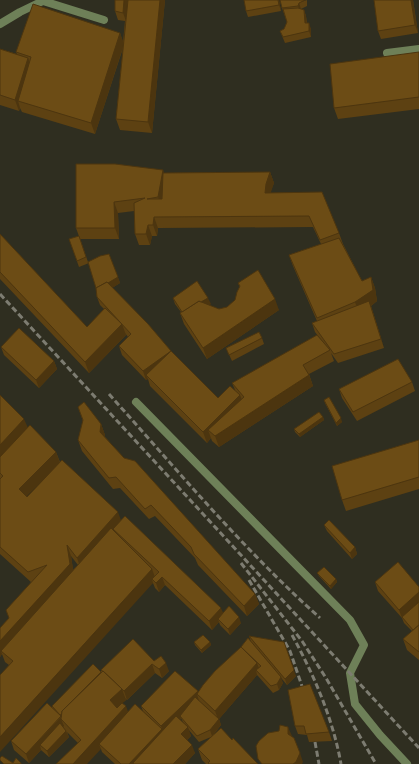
<svg xmlns="http://www.w3.org/2000/svg" width="419" height="764" viewBox="0 0 419 764" font-family="Commissioner,sans-serif">
<style>
.lines{fill:none;stroke-linecap:round;stroke-linejoin:round}
.service{stroke:#6e8058;stroke-width:8}
.rail{stroke:#7d7c71;stroke-width:3;stroke-dasharray:6 3;stroke-linecap:butt}
.wall{fill:#5d4112;fill-rule:evenodd}
.shaded-wall{fill:#4c350f}
.building{fill:#6c4c15;stroke:#4c350f}
</style>
<rect width="100%" height="100%" fill="#2f2e20"/>
<g class="lines">
<g class="service">
<path d="M0 24 20 12 43 1 104 20"/>
<path d="M387 53 419 49"/>
<path d="M136 402 350 620 364 645 350 673 355 704 380 735 407 764"/>
</g>
<g class="rail">
<path d="M0 294 419 748"/>
<path d="M109 394C177 470 244 550 320 618"/>
<path d="M241 563 302 641 326 678 376 764"/>
<path d="M249 580 290 651 305 695"/>
<path d="M292 635C314 675 333 719 341 764"/>
<path d="M315 742 319 764"/>
</g>
</g>
<g class="wall">
<path d="M111 0H165L152 133 120 130 116 119 123 48 95 134 22 112 20 108 19 111 0 105V49L17 54 16 52 120 33 123 42 125 21 118 20 115 11V0Z"/>
<path d="M279 0 281 11 248 17 246 11Z"/>
<path d="M307 0V6L301 9 304 10 306 16 307 23 311 29V37L285 43 280 31 284 29 287 22 282 8Z"/>
<path d="M374 0H413L418 33 381 39 378 31Z"/>
<path d="M419 52V109L338 119 334 108Z"/>
<path d="M76 164 164 173 270 172 274 183 270 193 339 233 343 244 362 281 371 277 375 288 377 301 371 306 384 348 338 363 331 353 334 361 309 374 313 386 219 447 212 441 211 438 207 443 150 386 148 379 146 380 122 355 119 346 128 337 125 333 126 335 89 373 0 279V234L87 327 104 309 100 305 97 297 96 288 89 263 79 267 69 239 79 236 88 262 109 254 120 283 112 288 171 351 218 398 235 390 232 383 322 341 315 332 312 323 317 321 293 266 289 255 321 244 313 227 158 228 157 236H152L150 245H139L135 234 134 211 118 213 119 239H80L76 228Z"/>
<path d="M238 283 279 310 207 359 184 324 180 313 181 312 175 304 173 298 211 304 208 305 219 309 227 307 235 300 240 288Z"/>
<path d="M262 338 264 344 232 361 226 348Z"/>
<path d="M1 347 54 361 57 369 39 388 4 355Z"/>
<path d="M412 382 415 391 357 421 342 398 339 389Z"/>
<path d="M0 395 28 428 56 452 60 462 121 521 223 613 241 623 230 635 220 625 219 622 212 630 165 585 159 592 155 588 153 583 9 665 5 662 2 654 0 657V628L9 618 31 582 0 554ZM48 475 27 497 26 496 40 482ZM71 556 78 565 73 570Z"/>
<path d="M324 400 342 422 337 426 325 403Z"/>
<path d="M78 407 101 424 105 435V437L124 458 255 594 259 604 247 616 198 565 195 558 155 516 149 519 120 488 113 489 82 451 78 440 83 421Z"/>
<path d="M323 417 324 420 300 437 295 432 294 429Z"/>
<path d="M419 440V489L346 511 342 500Z"/>
<path d="M324 525 355 547 357 554 352 559 327 531Z"/>
<path d="M317 573 336 579 337 582 331 589 319 576Z"/>
<path d="M375 582 419 587V660L407 650 403 639 412 631 404 623 402 618 378 591Z"/>
<path d="M249 636 296 676 287 685 277 673 283 683 279 690 273 693 258 676 257 675 219 719 221 725 214 734 232 740 258 764H206L202 760 198 749 211 737 199 742 188 729 191 736 187 740 195 753 185 764H115L102 752 101 749 78 743 67 732 69 737 49 757 41 750 29 763 14 750 11 741 52 708V706L101 672V670L154 661 169 671 162 678 155 673 127 700 125 698 126 700 122 703 128 712 143 711 141 706 198 691V692L251 642ZM181 718 183 722 185 725 180 720Z"/>
<path d="M194 642H210L211 645 202 653 195 645Z"/>
<path d="M288 690 329 732 332 741 309 742 307 735 298 734 295 726Z"/>
</g>
<g class="shaded-wall">
<path d="M124 0H128L126 21 123 13Z"/>
<path d="M160 0H165L152 133 148 122Z"/>
<path d="M278 0H279L281 11 279 5Z"/>
<path d="M411 0H413L418 33 415 25Z"/>
<path d="M299 3 301 9 300 12 298 6Z"/>
<path d="M304 10 306 16 307 29 305 23Z"/>
<path d="M309 23 311 29V37L309 31Z"/>
<path d="M120 33 124 44 95 134 91 123Z"/>
<path d="M28 58 32 69 18 101 20 108 19 111 15 100Z"/>
<path d="M163 170 167 181 162 208 158 197Z"/>
<path d="M270 172 274 183 270 195 265 193 266 184Z"/>
<path d="M114 202 118 213 119 239 115 228Z"/>
<path d="M154 217 158 228 157 236 153 225Z"/>
<path d="M148 225 152 236 150 245 146 234Z"/>
<path d="M118 277 120 283 99 296 97 290Z"/>
<path d="M371 277 375 288 377 301 371 306 384 348 381 339 359 313 355 302Z"/>
<path d="M208 298 211 304 186 320 183 314Z"/>
<path d="M275 299 279 310 207 359 203 348Z"/>
<path d="M122 324 126 335 89 373 85 362Z"/>
<path d="M171 351 146 375 148 379 146 380 143 371Z"/>
<path d="M54 361 57 369 39 388 36 380Z"/>
<path d="M309 375 313 386 219 447 215 436Z"/>
<path d="M240 395 244 406 208 430 211 438 207 443 203 432Z"/>
<path d="M323 417 324 420 300 437 299 434Z"/>
<path d="M341 418 342 422 337 426 336 423Z"/>
<path d="M24 419 28 428 0 457V445Z"/>
<path d="M101 424 105 435 104 443 100 432Z"/>
<path d="M56 452 60 463 23 500 19 489Z"/>
<path d="M118 512 122 523 113 529 114 532 81 569 77 558Z"/>
<path d="M67 545 71 556 74 575 1 651 2 654 0 657V641Z"/>
<path d="M355 547 357 554 352 559 350 553Z"/>
<path d="M152 569 156 580 152 579 153 583 0 752V737Z"/>
<path d="M162 577 165 585 159 592 156 583Z"/>
<path d="M336 579 337 582 331 589 330 586Z"/>
<path d="M419 592V604L402 617V618L399 610Z"/>
<path d="M255 594 259 604 247 616 244 606Z"/>
<path d="M221 608 225 617 218 619 219 622 212 630 209 621Z"/>
<path d="M239 617 241 623 230 635 228 629Z"/>
<path d="M210 642 211 645 202 653 201 650Z"/>
<path d="M286 648 296 676 287 685 285 679Z"/>
<path d="M166 663 169 671 162 678 159 669Z"/>
<path d="M257 663 260 671 256 670 257 675 219 719 221 725 212 736 210 730 218 719 215 711Z"/>
<path d="M152 664 155 673 127 700 124 691Z"/>
<path d="M102 673 61 719 64 726 43 748 40 745 41 750 29 763 26 754 61 717 60 715Z"/>
<path d="M281 677 283 683 279 690 277 684Z"/>
<path d="M122 689 126 700 114 711 110 700Z"/>
<path d="M198 691 200 697 197 694 199 701 180 716 181 718 164 735 161 726Z"/>
<path d="M126 706 130 717 99 744 101 749 87 764H73Z"/>
<path d="M188 727 191 736 184 743 181 734Z"/>
<path d="M288 727 292 736 291 743 288 734Z"/>
<path d="M162 729 165 738 133 763V764H129Z"/>
<path d="M66 731 69 737 49 757 47 751Z"/>
<path d="M192 745 195 753 185 764H173Z"/>
<path d="M300 753 303 762 302 764H293Z"/>
</g>
<g class="building">
<path d="M115 0H124L123 13 115 11Z"/>
<path d="M128 0H160L148 122 116 119Z"/>
<path d="M244 0H278L279 5 246 11Z"/>
<path d="M280 0H305L299 3 298 6 282 8Z"/>
<path d="M374 0H411L415 25 378 31Z"/>
<path d="M33 4 120 33 91 123 18 101 31 57 16 52Z"/>
<path d="M298 8 304 10 305 23H309V31L283 37 280 31 284 29 287 22 283 9Z"/>
<path d="M0 49 28 58 15 100 0 95Z"/>
<path d="M419 52V97L334 108 330 64Z"/>
<path d="M76 164H115L163 170 158 197 147 199H162L163 173 270 172 266 184 265 193 322 192 339 233 320 240 309 216 154 217 153 225H148L146 234H135L134 203 145 198 114 202 115 228H76Z"/>
<path d="M0 234 87 327 105 308 122 324 85 362 0 272Z"/>
<path d="M79 236 86 257 77 261 69 239Z"/>
<path d="M339 238 362 281 371 277 373 290 355 302 317 318 289 255Z"/>
<path d="M109 254 118 277 108 283 107 282 96 288 88 262 100 256Z"/>
<path d="M258 270 275 299 203 348 180 313 199 301 219 309 227 307 235 300 237 292 240 286 238 283Z"/>
<path d="M197 281 208 298 201 302 199 301 182 312 173 298Z"/>
<path d="M107 282 148 324 171 351 143 371 119 346 131 334 97 297 96 288Z"/>
<path d="M369 301 381 339 334 354 312 323Z"/>
<path d="M19 328 54 361 36 380 1 347Z"/>
<path d="M259 332 262 338 229 355 226 348Z"/>
<path d="M317 335 330 350 303 365 309 375 215 436 208 430 244 397 232 383Z"/>
<path d="M171 351 218 398 230 386 240 395 203 432 146 375Z"/>
<path d="M398 359 412 382 353 412 339 389Z"/>
<path d="M0 395 24 419 0 445Z"/>
<path d="M329 397 341 418 336 423 324 400Z"/>
<path d="M84 402 101 424 100 432 124 458 135 461 255 594 244 606 194 554 191 547 151 505 145 509 116 477 109 478 78 440 83 420 78 407Z"/>
<path d="M319 412 323 417 299 434 294 429Z"/>
<path d="M30 425 56 452 19 489 27 497 62 460 118 512 77 558 67 545 70 564 0 641V628L9 618 6 610 47 565 28 572 0 547V479L3 476 0 473V457Z"/>
<path d="M419 440V477L342 500 332 466Z"/>
<path d="M125 516 221 608 209 621 162 577 156 583 152 579 159 572 113 529Z"/>
<path d="M329 520 355 547 350 553 324 525Z"/>
<path d="M111 528 152 569 0 737V675L13 661 1 651Z"/>
<path d="M398 562 419 587V592L399 610 375 582Z"/>
<path d="M324 567 336 579 330 586 317 573Z"/>
<path d="M419 602V625L413 630 402 617Z"/>
<path d="M229 606 239 617 228 629 218 619Z"/>
<path d="M419 625V652L403 639Z"/>
<path d="M203 635 210 642 201 650 194 642Z"/>
<path d="M249 636 284 642 294 670 285 679Z"/>
<path d="M248 638 281 677 277 684 271 686 256 670 261 666 241 647Z"/>
<path d="M133 639 154 661 161 656 166 663 159 669 152 664 124 691 103 671H102L101 670Z"/>
<path d="M241 647 257 663 215 711 197 694 203 685 215 671Z"/>
<path d="M93 664 101 672 62 711V714L60 715 52 706Z"/>
<path d="M103 671 122 689 110 700 117 708 122 703 126 706 73 764H56L81 740 61 719 62 711Z"/>
<path d="M175 671 198 691 161 726 141 706Z"/>
<path d="M310 684 329 732 306 734 304 726H295L288 690Z"/>
<path d="M195 697 219 719 210 730 197 736 180 716Z"/>
<path d="M47 703 61 716 26 754 11 741Z"/>
<path d="M135 704 162 729 129 764H121L99 744Z"/>
<path d="M176 716 188 727 181 734 192 745 173 764H134L133 763Z"/>
<path d="M60 723 66 731 47 751 40 745Z"/>
<path d="M280 725 288 727V734L294 738 300 753 296 762 293 764H262L258 759 256 746 259 741 268 733 279 731Z"/>
<path d="M221 728 232 740 233 738 258 764H209L208 763 210 761 198 749Z"/>
<path d="M2 756 13 763 16 758 21 763V764H4L0 760V758Z"/>
</g>
</svg>
